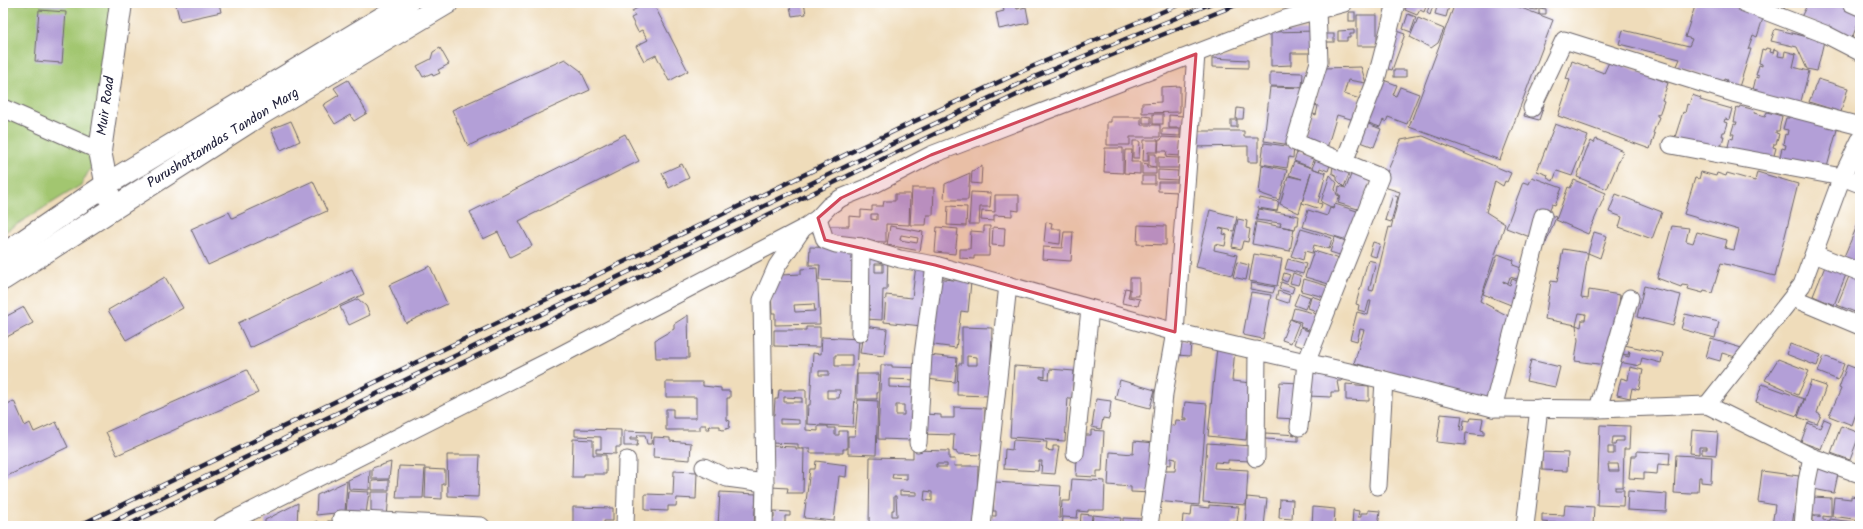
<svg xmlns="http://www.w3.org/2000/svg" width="1863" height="529" viewBox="0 0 1863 529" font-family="Kalam,sans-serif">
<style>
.green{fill:#a2c670;stroke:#627456}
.building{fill:#b39fd7;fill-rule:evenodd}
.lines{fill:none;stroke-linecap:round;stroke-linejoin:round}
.minor-casing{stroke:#6a6367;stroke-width:19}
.major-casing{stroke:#6a6367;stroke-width:24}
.minor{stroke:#fff;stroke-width:17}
.major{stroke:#fff;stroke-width:22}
.rail-casing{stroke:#22223b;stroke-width:4.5}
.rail{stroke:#fff;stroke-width:3;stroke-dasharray:9;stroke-linecap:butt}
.marked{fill:#d1495b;fill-opacity:0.2;stroke:#d1495b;stroke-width:3;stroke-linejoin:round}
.labels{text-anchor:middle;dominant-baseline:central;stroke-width:3.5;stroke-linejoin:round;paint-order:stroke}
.street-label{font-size:14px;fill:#22223b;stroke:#fff}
</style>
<rect width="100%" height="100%" fill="#fff"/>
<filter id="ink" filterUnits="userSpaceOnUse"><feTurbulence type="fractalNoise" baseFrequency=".025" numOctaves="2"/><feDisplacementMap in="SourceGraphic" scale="8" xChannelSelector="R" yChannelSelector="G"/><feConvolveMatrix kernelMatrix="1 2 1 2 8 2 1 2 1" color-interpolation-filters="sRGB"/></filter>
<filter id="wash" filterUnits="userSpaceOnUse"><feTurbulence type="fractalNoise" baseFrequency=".012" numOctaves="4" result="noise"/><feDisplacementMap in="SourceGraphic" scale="16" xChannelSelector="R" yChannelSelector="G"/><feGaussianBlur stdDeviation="0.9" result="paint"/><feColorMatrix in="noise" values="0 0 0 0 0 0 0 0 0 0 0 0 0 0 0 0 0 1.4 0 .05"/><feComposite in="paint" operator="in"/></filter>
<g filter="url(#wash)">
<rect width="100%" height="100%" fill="#efdcba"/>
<path class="green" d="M3 3H116L100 151 81 185 3 233Z"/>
<g id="blocks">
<g class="building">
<path d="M41 3H67V7L41 5Z"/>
<path d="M183 3H219L221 12 180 21 176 5Z"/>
<path d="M647 3H653L688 71 669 81 656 55 644 61 636 46 648 40 642 30 638 32 631 18 635 16 632 11Z"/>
<path d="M789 3H804L806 14 792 16Z"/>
<path d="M1408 3H1425L1427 4 1424 12 1420 10 1417 15 1405 10Z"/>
<path d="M1430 3H1434L1430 15 1427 13Z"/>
<path d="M1438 3H1450L1446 17 1435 14Z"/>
<path d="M1455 3H1508L1553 20 1500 160 1409 127Z"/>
<rect x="1518" y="3" width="6" height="3"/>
<path d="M1530 3H1538L1537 10 1529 9Z"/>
<rect x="1540" y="3" width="7" height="4"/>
<path d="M1696 3H1739L1765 12 1757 37 1753 35 1748 49H1751L1739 87 1726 82 1727 80 1724 79 1723 82 1677 66 1680 59 1619 44 1623 30 1689 46 1692 39 1685 37Z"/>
<path d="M1769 3H1786L1784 9Z"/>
<path d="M1808 3H1841L1860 12V19L1851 40 1801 17Z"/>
<path d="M1016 5 1017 9 1026 7 1029 23 999 29 996 13 1004 11 1003 7Z"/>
<path d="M1539 8 1546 9V14H1539Z"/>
<path d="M39 10 66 12 62 63 35 61Z"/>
<rect x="1349" y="12" width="6" height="9"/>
<path d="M1408 14 1416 17 1411 32 1403 29Z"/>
<rect x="1357" y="15" width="20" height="31"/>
<path d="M1418 18 1444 29 1438 43 1431 48 1410 37Z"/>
<path d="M1775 29 1824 41 1817 71 1807 69 1797 47 1771 41Z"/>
<path d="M1354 30V34H1350V37H1347V41H1338V31Z"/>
<path d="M1316 31 1317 53H1291V65L1271 66V32Z"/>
<path d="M1396 31 1405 34 1392 70 1382 67Z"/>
<rect x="1322" y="34" width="12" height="8"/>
<path d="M440 48 449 64 438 70 440 73 433 76 432 73 423 77 417 66 431 59 433 52Z"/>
<path d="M1766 48 1771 49 1770 52 1773 53 1774 49 1779 51 1778 56 1784 57 1785 51 1796 54 1793 67 1809 71 1800 105 1752 94 1756 77 1759 78V76L1756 75 1759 65 1762 66V64L1759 63 1762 49 1765 50Z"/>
<path d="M1212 58 1248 60V68L1212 67Z"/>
<path d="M565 59 581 71 590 90 468 146 452 110Z"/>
<path d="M1610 60 1668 83 1662 100 1664 101 1659 115 1657 114V116L1659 117 1653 133 1655 134 1650 149 1558 116 1570 80 1566 79 1572 61 1604 73Z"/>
<path d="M1361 67 1366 83 1348 80 1344 94 1360 99 1354 120 1337 115 1327 148 1303 141 1311 113 1316 115 1318 106 1314 105 1323 68Z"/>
<rect x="1394" y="70" width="12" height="7"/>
<path d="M1270 72 1303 73 1302 87 1270 86Z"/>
<path d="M1378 78 1397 85 1393 95 1396 96 1400 87 1419 94 1407 124 1388 117 1386 122 1383 120 1380 127 1363 121Z"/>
<path d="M1818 79 1848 88 1841 112 1809 102Z"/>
<path d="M348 80 367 113 354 121 350 115 335 124 323 105 339 95 334 88Z"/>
<path d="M1180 86V112L1142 113V103L1161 102V87Z"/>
<path d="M1270 87 1309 88 1291 145 1264 141Z"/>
<path d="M1692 95 1701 98 1700 100 1732 109 1729 120 1725 119 1724 122 1728 123 1725 132H1723L1722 136H1724L1720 151 1674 140 1683 112 1685 113 1687 104 1689 105Z"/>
<path d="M1535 102 1544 105 1539 120 1524 116 1526 109Z"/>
<path d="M1740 106 1755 110 1754 113 1765 116 1767 112 1782 116 1779 131H1776V133L1779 134 1776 144H1774L1773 147 1776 148 1772 163 1727 151 1730 138 1733 139 1734 134H1731L1734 124 1736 125 1737 122H1734L1737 107 1739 108Z"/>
<path d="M1237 108 1244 109 1243 119H1236Z"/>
<path d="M1791 110 1810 115 1808 121 1816 123 1817 116 1839 122 1826 171 1779 160 1782 148 1785 149 1786 145 1783 144 1785 134 1787 135 1788 130 1783 129 1786 118H1789Z"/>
<rect x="1153" y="114" width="10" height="10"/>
<path d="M1169 115 1184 116 1183 128H1169Z"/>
<path d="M1143 116 1151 117V123H1143Z"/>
<path d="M1111 117H1141V125H1160V137H1130V145H1107V122H1111Z"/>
<rect x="1231" y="120" width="6" height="7"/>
<path d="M291 121 300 141 281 150 271 129Z"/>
<path d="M1366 123 1381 129 1374 147 1358 141Z"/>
<path d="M1555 124 1588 136 1572 176 1557 171 1553 181 1547 178 1548 175 1537 171Z"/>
<path d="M1162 129H1180V136L1162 135Z"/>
<path d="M1192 131H1244V137H1258V162H1248V146L1192 147Z"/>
<path d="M625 134 639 161 519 221 532 246 510 257 498 232 483 239 470 212Z"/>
<path d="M1423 136 1511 173 1507 182 1505 181 1503 186 1495 181 1486 212 1505 224 1480 301 1514 319 1490 401 1354 363 1364 330 1360 329 1357 341 1350 339 1357 312 1368 315 1371 301H1369L1366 312 1358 310 1359 305 1356 304 1368 260 1376 262 1369 290 1373 291 1389 227 1391 228 1400 192 1381 186 1401 140Z"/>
<path d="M1162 137 1181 138 1180 156 1166 155 1167 151H1158L1159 140H1161Z"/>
<path d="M1596 139 1623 151 1607 189 1577 177 1586 151 1591 141 1594 143Z"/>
<path d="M1144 140H1158V152H1148V161H1143Z"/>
<path d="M1133 141H1140L1139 158H1133Z"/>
<path d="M1264 143 1294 147 1293 158 1289 157 1287 168 1261 164Z"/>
<path d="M1105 148H1123V173L1104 172Z"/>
<path d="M1125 150H1132L1131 162H1140V174L1124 173Z"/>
<path d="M1298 150 1315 156 1310 167 1294 161Z"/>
<path d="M1149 154H1156V167L1149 166Z"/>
<path d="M1158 157 1179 158V168H1158Z"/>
<path d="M1317 157 1331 162 1328 171 1320 168 1319 171 1312 168Z"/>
<path d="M1294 162 1326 173 1318 203 1322 204 1320 209 1302 203 1311 172 1299 213 1280 204 1288 176 1302 179 1289 175Z"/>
<path d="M1142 163 1148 164 1147 168H1156V174H1142Z"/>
<path d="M682 164 689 178 669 188 662 173Z"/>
<path d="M1262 165 1287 170 1279 200 1259 193Z"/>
<path d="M982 166 981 184 971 183 972 171Z"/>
<path d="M1333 166 1350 172 1344 187 1337 180V176L1332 173Z"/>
<path d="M1158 170 1178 171V180L1158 179Z"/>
<path d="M1352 172 1371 178 1361 210 1338 203 1341 196 1338 194 1339 186 1346 188Z"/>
<path d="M1701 172 1716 176 1717 173 1726 176 1727 173 1755 181 1757 172 1798 184 1775 276 1721 263 1712 293 1704 291 1703 293 1688 289 1689 286 1682 285 1681 287 1657 278 1672 226 1689 228 1686 241 1693 243 1697 232 1727 240 1725 248 1734 250 1739 230 1684 214 1695 178 1699 179Z"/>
<path d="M970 173 968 200H946L944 198 945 184Z"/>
<path d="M1330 175 1337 183 1335 189 1337 195 1340 196 1333 208 1321 202Z"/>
<rect x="1142" y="176" width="13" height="8"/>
<path d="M1532 177 1562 188 1555 205 1552 204 1548 214 1556 217 1546 243 1506 228 1523 182 1529 184Z"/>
<path d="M1574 180 1606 193 1588 234 1556 220 1568 187 1570 188Z"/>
<path d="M313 181 327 211 208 265 191 229 229 212 232 218Z"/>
<path d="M1158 182H1178V192L1158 191Z"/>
<path d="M912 188H934L933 215H927L926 225H910Z"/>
<path d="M971 192 991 193 990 207H980L979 224H969Z"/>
<path d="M895 194H910L909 225 886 224V242L826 240 827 226H849V216L861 217V210L872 211V206H883L884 201H895ZM871 214H877V220L871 219Z"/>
<path d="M1616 194 1662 212 1652 239 1619 227 1622 217 1609 212Z"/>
<path d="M995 195H1019V211L1012 210V216L994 215V221L981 220 982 211 995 212Z"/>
<path d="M1393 195 1398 197 1391 222 1385 220Z"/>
<path d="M1260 198 1279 202 1277 211 1258 208Z"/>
<path d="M1335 204 1363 213 1354 242 1303 227 1308 210 1327 216 1330 208 1333 209Z"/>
<path d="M948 206 967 207 966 226 947 225Z"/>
<path d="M1259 209 1299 216 1298 225H1296L1295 229 1280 226 1281 223 1256 220Z"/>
<path d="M1210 210 1237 217 1234 231 1219 228 1224 230 1223 234 1227 235 1225 246 1215 244 1214 250 1237 255 1232 275 1196 267Z"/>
<path d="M1238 219 1247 221 1246 228 1250 229 1248 242 1243 241 1241 249 1232 247Z"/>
<path d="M1860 219V266L1843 259Z"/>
<path d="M1046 222 1052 223 1051 229H1061L1060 244 1044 242Z"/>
<path d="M1256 222 1294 229 1290 251 1252 244Z"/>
<path d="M1138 225 1166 226V245L1137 244Z"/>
<path d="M890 226 923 232 920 251 887 245ZM901 235 918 238 917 243 900 240Z"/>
<path d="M984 226H990L989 256H974V259L960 258V249H970L971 231 984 232Z"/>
<path d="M937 227 958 229 955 254 935 252Z"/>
<path d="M993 227 1005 228 1004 246 992 245Z"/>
<path d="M1301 229 1332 238 1329 249 1314 245 1312 253 1305 251 1303 260 1291 256Z"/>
<path d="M1064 232H1073L1071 261 1042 259 1043 247 1062 248Z"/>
<path d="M1594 232 1607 236 1600 258 1588 253Z"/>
<path d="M1335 237 1351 243 1346 257 1330 252Z"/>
<path d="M1373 242 1380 244 1376 257 1369 255Z"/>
<path d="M810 247 840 248 854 251 856 282 819 280 820 265H809Z"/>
<path d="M1563 249 1588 253 1581 298 1588 299 1589 290 1620 295 1612 362 1606 365 1575 361 1578 340 1576 325 1545 319 1551 281 1557 282ZM1579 313 1586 314 1585 320H1582L1581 327 1576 325Z"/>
<path d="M1314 251 1340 259 1332 285 1305 277Z"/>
<path d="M1254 254 1282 259 1277 286 1249 281Z"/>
<path d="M1498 254 1514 260 1513 265 1524 269 1521 275 1519 274 1517 279 1510 277 1508 283 1503 281V282L1510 285 1512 279 1525 284 1516 307 1483 294Z"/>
<path d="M870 256H888L887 290H883L882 320 865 319V264L869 265ZM875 264H883V272H875Z"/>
<path d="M1288 259 1306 264 1303 274 1285 269Z"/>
<path d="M1237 262 1249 265 1246 280 1233 277Z"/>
<path d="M1826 264 1847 272 1834 305 1813 296Z"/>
<path d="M916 265 930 267 922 326 884 322 886 295 912 298Z"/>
<path d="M430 266 447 304 406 323 389 285Z"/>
<path d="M817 268 820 324 775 325V313H772L771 288 773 279H781V275L801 274V269ZM814 304 815 311 795 312 794 305Z"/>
<path d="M352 269 364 294 250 348 238 323Z"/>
<path d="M1284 273 1290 275 1287 282 1282 280Z"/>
<path d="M1293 273 1301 276 1298 285 1290 283Z"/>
<path d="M1850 274 1860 278V314L1837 305Z"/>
<path d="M165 277 183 308 126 340 108 310Z"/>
<path d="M936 278 971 282 968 312 961 311 956 348 927 344Z"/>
<rect x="1130" y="278" width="9" height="18"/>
<path d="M1304 279 1331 287 1328 298 1301 291Z"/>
<path d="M1281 282 1294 287 1292 293 1279 289Z"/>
<path d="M1251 283 1275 287 1273 293 1250 289Z"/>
<path d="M1644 286 1681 295 1673 326 1637 317Z"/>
<path d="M1125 288 1130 289 1128 297 1140 299 1138 306 1122 303Z"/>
<path d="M1278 291 1290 295 1288 303 1276 299Z"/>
<path d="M1251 292 1271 295 1263 339 1243 335Z"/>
<path d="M1299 293 1310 297 1305 309 1294 305Z"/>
<path d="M1311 296 1326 301 1322 313 1308 308Z"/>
<path d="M358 299 366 306 370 315 349 325 340 307Z"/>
<path d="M24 307 33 323 3 339V318Z"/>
<path d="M1294 308 1321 315 1315 332 1300 327 1301 322 1291 319Z"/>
<path d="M1685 314 1719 322 1715 338 1681 329Z"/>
<path d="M688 315 689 358H656L655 340 674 329V324Z"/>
<path d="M1290 319 1299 323 1291 343 1282 340Z"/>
<path d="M864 326 887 329 884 356 860 353Z"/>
<path d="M806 327H820V347L774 346V330H806Z"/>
<path d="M962 327 992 328 990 396 957 395 958 364H962ZM967 356 977 357V365H967Z"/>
<path d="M1300 328 1314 333 1308 349 1294 344Z"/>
<path d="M822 337 859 339 853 427 807 424 808 405H810L813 353 821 354ZM835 355H852V366H835ZM819 371H829V375H819ZM827 390H840L839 398H827Z"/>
<path d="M1711 339 1745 349 1742 359 1722 353 1720 361 1706 357Z"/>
<path d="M1178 340 1191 341 1190 356 1177 355Z"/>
<path d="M1790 344 1821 355 1817 366 1786 354Z"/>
<path d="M1624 345 1663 353 1661 363 1642 358 1640 366 1619 362 1621 355 1629 357 1630 352 1629 351 1628 355 1622 354Z"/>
<path d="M1217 347 1235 349 1232 381 1252 383 1246 440 1208 436Z"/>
<path d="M928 355 957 358 955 382 926 379Z"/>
<path d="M1824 356 1844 364 1838 380 1818 372Z"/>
<path d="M1778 359 1809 371 1798 395 1765 380Z"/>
<path d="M1531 360 1560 367 1555 387 1526 381Z"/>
<path d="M881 365H892V367L919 368 912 440 878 439ZM889 379 916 380V388L889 387ZM896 405H904V415H896Z"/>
<path d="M1847 365 1860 370V402L1852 425 1829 416 1841 389 1839 388Z"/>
<path d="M1014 366 1045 368V377L1040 376V378L1049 379 1050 369 1074 371 1072 398H1068L1065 441 1010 437Z"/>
<path d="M1630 367 1643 370 1639 390 1632 388 1630 398 1617 395 1621 378 1628 380Z"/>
<path d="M247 370 258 393 117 455 106 432Z"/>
<path d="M1309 373 1345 375 1342 378V381H1337L1339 392H1331V397L1308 396Z"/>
<path d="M857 374H879L878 393H877V399H857Z"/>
<path d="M1120 380 1155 390 1150 408 1115 399Z"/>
<path d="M1811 381 1826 386 1817 413 1821 415 1817 424 1798 417Z"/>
<path d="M666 382H703V386L721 388V391H730V398H727V420L730 421 729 428 723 430 720 429V426H709L710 429H706V425H700V430H666V409H673V418H696V397H666Z"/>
<path d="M1280 382 1300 383 1297 419 1277 418Z"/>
<path d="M1346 384 1369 386V401L1346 400Z"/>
<path d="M1762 384 1804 399 1797 416 1756 402Z"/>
<path d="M779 390H806V430L818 431V426H828V428H835V435H839V431H847V449H843V453H810V448H798V444L770 443 771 415H774L775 399H778ZM784 397 802 398V402H784ZM780 419 799 420V424H780Z"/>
<path d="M1096 399 1111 401 1109 419 1103 418 1101 429 1092 427Z"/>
<path d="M858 400 878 401 876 455 848 454V436H855Z"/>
<path d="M14 401 25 426 30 423 34 432 56 422 68 447 3 478V406Z"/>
<path d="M1185 402 1207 404 1199 505 1156 501 1163 471H1175L1176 459 1171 458V465L1161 464 1164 425 1175 426 1176 420 1187 421V418H1183Z"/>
<path d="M954 407 985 408 984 455 957 454V452L953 451 954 435 921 434 924 414 941 415V418H954Z"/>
<path d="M1441 414 1462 416 1460 430 1463 431 1464 420 1470 421 1471 418 1483 419 1481 429 1484 430V435L1466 433 1465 445 1437 442Z"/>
<path d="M1824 419 1831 422 1821 449 1801 442 1808 423 1820 428Z"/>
<path d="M1600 425 1630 426 1629 449H1624L1623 487H1615V490H1624L1623 506 1597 505ZM1613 437H1624V441H1616L1615 445H1612ZM1608 447H1614V454H1608ZM1608 464H1618L1619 471H1609Z"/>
<path d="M1841 426 1860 433 1850 460 1831 453Z"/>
<path d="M575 429 621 430V447H616V454L596 453V449H601V437L575 436Z"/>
<path d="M1091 430 1104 431 1102 471H1097V477L1076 476 1078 441 1081 435H1091Z"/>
<path d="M1692 430 1718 432 1716 455 1702 454V449H1707V447H1699V454L1690 453Z"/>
<path d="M624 431 652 432 651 444H647L645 435H638L637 438H630V440H638L637 446H624Z"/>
<path d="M1265 433 1298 435V441L1265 439Z"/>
<path d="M654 437 670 438V441L691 443 690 460 653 457Z"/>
<path d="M573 439 593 440V455H606V474H584V477H572Z"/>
<path d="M1013 440 1047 442 1046 450 1053 451V446H1059L1055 474 1041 473 1042 461H1039L1038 471 1004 469 1005 449 1012 450Z"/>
<path d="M1134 441 1155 443 1151 493 1131 492V487L1108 485 1110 452 1133 454Z"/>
<path d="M1207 443 1252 446 1251 461 1228 460V463L1215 462 1214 468 1248 470 1246 505 1203 502Z"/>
<path d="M771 446 796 447V449H804L803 493H787L788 488 771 487Z"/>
<path d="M913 450 949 451V459H955L954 466H978L977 526H869L870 457 913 458ZM936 464H947V467H936ZM893 474H907V479L892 478ZM900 491 917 492V495H900ZM925 491 932 492V501L924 500ZM894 496H896L897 516H892V510H894Z"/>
<path d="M1637 451 1670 453 1669 465 1658 464 1657 474 1644 473V479L1629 478 1631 456H1637Z"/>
<path d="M1542 452 1568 453 1567 471 1542 470Z"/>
<path d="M447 455H480L478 497 448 496Z"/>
<path d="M1676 455 1712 457 1711 483 1701 482V477H1699L1698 492H1691V494L1674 493Z"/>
<path d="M816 461 847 465 846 477 839 476 834 521 804 518 810 469H815Z"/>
<path d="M391 462 389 479H372V468Z"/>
<path d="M1818 465 1839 469 1834 493 1813 489Z"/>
<path d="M399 466 425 467 423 498H396Z"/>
<path d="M426 469 445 470V484H442V499L425 498Z"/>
<path d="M370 470 369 490 349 489 348 480Z"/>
<path d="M674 471 697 472 696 499 677 498 676 506H668V511L645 510V494L673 495Z"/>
<path d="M1762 471 1799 476 1792 526H1772L1775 505 1758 502Z"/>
<path d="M1072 479 1105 481 1104 510H1088V512L1078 511 1077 518 1063 517 1062 526H991V516H996V511H993L995 482 1061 486 1059 518H1061L1062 501H1070Z"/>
<path d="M389 480V490H372V481Z"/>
<path d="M347 481 345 512 316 515 317 495Z"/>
<path d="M1859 486 1860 520 1832 516 1834 497 1851 499V496L1858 497Z"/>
<path d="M348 491 369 492 366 514 346 513Z"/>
<path d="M1628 491 1667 494 1666 512 1627 510Z"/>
<path d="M371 492H389L387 518 371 519Z"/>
<path d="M720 492 756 494 754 526H718Z"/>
<path d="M1247 497 1267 499 1264 526H1245Z"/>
<path d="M1813 497 1831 498V517L1823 516V520L1829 521V526H1813V516L1820 517V515H1812Z"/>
<path d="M1280 499 1293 500 1292 519 1279 518Z"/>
<path d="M298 503 297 526H265V520Z"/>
<path d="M1209 505 1239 507 1237 522H1232V526H1182L1183 515 1191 516 1192 506 1209 508Z"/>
<path d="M1565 505 1594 507 1593 526 1542 522V514L1564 515Z"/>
<path d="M573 507 613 508V521H604V524H600V526H573Z"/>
<path d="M1313 507 1335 509 1334 526H1312Z"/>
<path d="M1353 510 1359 511 1358 517H1361V513H1368V510L1380 511 1378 526H1352Z"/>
<path d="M774 511 790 512V516H785V524H782V526H773V524H770V517H774Z"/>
<path d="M1081 514 1092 515 1091 526H1080Z"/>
<path d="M1093 515 1121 518 1120 526H1092Z"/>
<path d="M1123 518 1143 519V526H1123Z"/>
<path d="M1830 519 1852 522V526H1829Z"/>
<path d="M317 521V526H306Z"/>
<rect x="328" y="521" width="9" height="5"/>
</g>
</g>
</g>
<g filter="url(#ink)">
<use href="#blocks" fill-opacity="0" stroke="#6a6367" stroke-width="1"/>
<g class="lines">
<defs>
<g id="minor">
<path d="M1744 3 1825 34 1860 52"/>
<path d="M1851 3 1860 7"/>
<path d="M3 108 100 151"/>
<path d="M1532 108 1564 40 1733 93 1860 126"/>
<path d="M1671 145 1842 177 1860 184"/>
<path d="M1344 162 1376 80 1396 3"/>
<path d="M818 218 825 240 836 244 861 247 900 259 935 265 1175 332 1384 380 1493 408 1598 409 1707 405 1812 457 1860 474"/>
<path d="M1814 254 1860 272"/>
<path d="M1793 298 1860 326"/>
<path d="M860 333 861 247"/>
<path d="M1707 405 1802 285 1842 177 1860 140"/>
<path d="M1493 408 1543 216"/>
<path d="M1598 409 1630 298"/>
<path d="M1299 427 1306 363 1380 177 1295 142 1319 62 1317 10"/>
<path d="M918 443 923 355 935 265"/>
<path d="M1075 453 1090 309"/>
<path d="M1256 458 1257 350"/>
<path d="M704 467 727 478 765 483"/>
<path d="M1378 486 1384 380"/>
<path d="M341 519 481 526"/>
<path d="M222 526 551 360 802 229 818 218 829 206 841 198 873 185 931 155 1285 19 1344 3"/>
<path d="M625 526 627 460"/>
<path d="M764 526 765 483 762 300 777 266 801 231"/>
<path d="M982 526 1008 285"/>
<path d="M1149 526 1158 462 1164 394 1175 332 1196 54"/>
<path d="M1525 526 1539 408"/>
<path d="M1803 526 1807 481 1812 457"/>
</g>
<g id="major">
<path d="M109 197 100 151 121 3"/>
<path d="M3 255 107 184 407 3"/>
<path d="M3 279 264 112 447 3"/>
</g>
</defs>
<use href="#minor" class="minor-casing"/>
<use href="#major" class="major-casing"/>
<use href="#minor" class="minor"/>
<use href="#major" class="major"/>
<defs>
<g id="rail">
<path d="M78 526 913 122 1029 68 1183 3"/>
<path d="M104 526 919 131 1034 77 1212 3"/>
<path d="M126 526 924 139 1038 85 1241 3"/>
</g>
</defs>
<use href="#rail" class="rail-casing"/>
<use href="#rail" class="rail"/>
</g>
</g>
<path class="marked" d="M1196 54 1175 332 935 265 825 240 818 218 841 198 931 155Z"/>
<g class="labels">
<g class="street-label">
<text transform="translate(106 106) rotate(-82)">Muir Road</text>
<text transform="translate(223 138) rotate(-32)">Purushottamdas Tandon Marg</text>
</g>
</g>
<rect width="1863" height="529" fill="none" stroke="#fff" stroke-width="16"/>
</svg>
